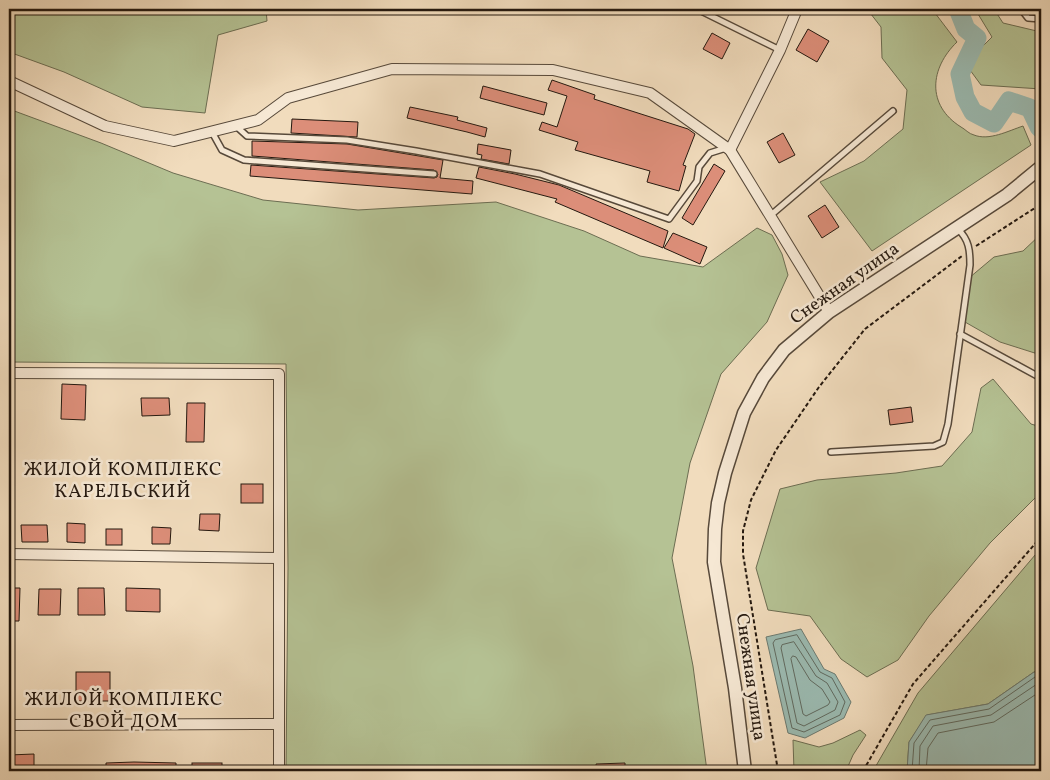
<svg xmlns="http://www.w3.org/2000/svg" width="1050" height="780" viewBox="0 0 1050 780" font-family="Vollkorn,serif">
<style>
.green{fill:#b5c294;stroke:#6c6d52}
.water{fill:#9bbbb2;stroke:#6b7a71}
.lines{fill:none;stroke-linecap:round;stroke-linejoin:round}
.shore{stroke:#606a60;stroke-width:1}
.river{stroke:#9bbbb2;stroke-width:19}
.building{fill:#dc8e79;stroke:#24180f}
.service-casing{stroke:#57493a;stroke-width:8}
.minor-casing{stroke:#57493a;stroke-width:12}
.tertiary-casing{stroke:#57493a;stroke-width:15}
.path{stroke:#24180f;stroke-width:2;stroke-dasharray:4 2.5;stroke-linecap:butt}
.service{stroke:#f6e8d4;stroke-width:5}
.minor{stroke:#f6e8d4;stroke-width:10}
.tertiary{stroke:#f6e8d4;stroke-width:12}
.labels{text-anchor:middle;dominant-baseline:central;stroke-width:5;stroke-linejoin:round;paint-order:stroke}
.street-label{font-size:18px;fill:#24180f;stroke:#f6e8d4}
.neighbourhood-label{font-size:19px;letter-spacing:1px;fill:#24180f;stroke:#f6e8d4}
</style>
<rect width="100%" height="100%" fill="#f1dcbd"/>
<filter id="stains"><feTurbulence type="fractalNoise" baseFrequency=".004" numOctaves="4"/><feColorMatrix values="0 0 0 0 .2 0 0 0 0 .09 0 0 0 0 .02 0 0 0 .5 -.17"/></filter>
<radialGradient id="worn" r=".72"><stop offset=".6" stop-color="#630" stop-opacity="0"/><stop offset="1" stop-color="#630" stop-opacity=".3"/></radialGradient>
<g class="green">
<path d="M9 9H266L267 21 218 35 205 113 142 107 64 72 9 52Z"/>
<path d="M867 9H932L957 42C930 68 926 105 961 127 965 129 969 134 974 135 989 141 1008 131 1023 126L1031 145 872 251 820 182 864 161 903 129 907 90 882 58 881 27Z"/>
<path d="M975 9H994L1003 23 1041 32V89L981 85 970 70 978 51 992 37Z"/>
<path d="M9 109 101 143 173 173 263 200 358 210 496 202 584 231 640 256 703 267 757 228 772 235 782 254 788 275 767 322 721 374 690 463 672 558 693 666 707 771H286L288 568 286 364 9 362Z"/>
<path d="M1041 234V355L1000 342 965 322 969 278 994 257 1023 251Z"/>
<path d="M993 379 1031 424 1041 427V492L990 543 929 616 898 660 867 677 841 659 810 616 768 610 756 568 780 489 817 480 896 473 942 466 972 432 981 388Z"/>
<path d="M1041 548V604L1037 607 1041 615V672H1034L988 704 927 715 909 742 907 771H873L918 693Z"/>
<path d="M860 730 866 735 853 755 846 771H794L793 740 819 747 833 743Z"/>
</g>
<g class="water">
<path d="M801 629 824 669 835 674 851 702 844 718 805 738 788 733 766 637Z"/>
<path d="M1034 672H1041V771H907L909 742 926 715 988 704Z"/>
</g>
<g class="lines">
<g class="shore">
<path d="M797 635 820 672 832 678 845 702 840 715 804 732 792 728 773 643 775 640Z"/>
<path d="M794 642 816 676 827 683 838 702 835 710 804 726 797 723 781 648 782 645Z"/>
<path d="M793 656 796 657 810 680 822 689 830 702 828 705 806 716 803 714 791 659Z"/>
<path d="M912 771 914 743 930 720 989 709 1035 677H1041"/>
<path d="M919 771 920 746 933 726 991 715 1037 684 1041 683"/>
<path d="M926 771 928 748 938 733 994 722 1041 691"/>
</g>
<path class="river" d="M958 9 966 29 977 38 960 74 965 97 973 112 994 123 1009 101 1030 108 1039 127 1041 129"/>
</g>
<g class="building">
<path d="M808 29 829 41 817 62 796 50Z"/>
<path d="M712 33 730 43 722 59 703 49Z"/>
<path d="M552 80 595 95 594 99 688 129 695 134 683 165 686 166 679 191 647 182 650 171 575 150 578 142 539 130 542 122 557 127 567 96 548 90Z"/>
<path d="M483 86 547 103 544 115 480 98Z"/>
<path d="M410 107 458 117 457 120 487 128 485 137 467 132 407 118Z"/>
<path d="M292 119 358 122 357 137 291 133Z"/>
<path d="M783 133 795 155 779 163 767 142Z"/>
<path d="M252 141 347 144 443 160 440 178 473 181 472 194 250 176 251 165 434 178 437 177 438 174 434 170 252 156Z"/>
<path d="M478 144 511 150 509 164 481 159 482 155 477 154Z"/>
<path d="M714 164 725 171 693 225 682 218Z"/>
<path d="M479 167 515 174 559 185 668 231 663 248 555 202 557 199 476 178Z"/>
<path d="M825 205 839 227 822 238 808 216Z"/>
<path d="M673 233 707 247 700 264 664 248Z"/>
<path d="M62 384 86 385 85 420 61 419Z"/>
<path d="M141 398H169L170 415 142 416Z"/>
<path d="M187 403H205L204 442H186Z"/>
<path d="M911 407 913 422 890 425 888 410Z"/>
<rect x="241" y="484" width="22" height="19"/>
<path d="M200 514H220L219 531 199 530Z"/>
<path d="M67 523 85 524V543L67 542Z"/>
<path d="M21 525H47L48 542H22Z"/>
<path d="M152 527 171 528 170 544H152Z"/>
<rect x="106" y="529" width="16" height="16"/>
<path d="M9 588H20L19 621H9Z"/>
<path d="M78 588H104L105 615H78Z"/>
<path d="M126 588 160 589V612L126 611Z"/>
<path d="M39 589H61L60 615H38Z"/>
<rect x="76" y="672" width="34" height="29"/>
<path d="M34 754V771H9V755Z"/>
<path d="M134 762 176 763V771H106V763Z"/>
<rect x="192" y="763" width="30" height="8"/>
<path d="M625 763V771H597L596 764Z"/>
</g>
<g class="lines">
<defs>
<g id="service">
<path d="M697 9 780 50"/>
<path d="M1021 9 1028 18 1041 19"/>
<path d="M236 126 247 136 347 140 416 151 540 174 669 219 697 181 699 167 710 153 726 148"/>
<path d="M212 132 222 150 244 160 434 174"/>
<path d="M771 215 893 111"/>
<path d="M960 334 1041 378"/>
<path d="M831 452 934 446 943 442 948 424 970 265C970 250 969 240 958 229"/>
</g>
<g id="minor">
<path d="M9 81 105 126 174 141 258 120 288 98 392 69 553 70 650 93 730 150 829 312"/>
<path d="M730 150 780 50 795 14 793 9"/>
<path d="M9 373 279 374V558L9 554"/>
<path d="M279 558V771"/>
<path d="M9 725 279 724"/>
</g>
<path id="tertiary" d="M745 771 735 688 714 562 715 529 718 503 725 473 744 413 763 378 784 350 829 312 1007 195 1041 167"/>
</defs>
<use href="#service" class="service-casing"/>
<use href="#minor" class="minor-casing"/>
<use href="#tertiary" class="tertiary-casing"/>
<g class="path">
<path d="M976 246 1041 204"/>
<path d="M778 771 743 554V531L751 500 776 450 819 387 865 329 962 256"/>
<path d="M863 771 913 684 1041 537"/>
</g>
<use href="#service" class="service"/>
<use href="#minor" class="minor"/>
<use href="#tertiary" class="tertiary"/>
</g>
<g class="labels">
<g class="street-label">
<text transform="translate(845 284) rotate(-35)">Снежная улица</text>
<text transform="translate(750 677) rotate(82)">Снежная улица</text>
</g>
<g class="neighbourhood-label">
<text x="123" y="470">ЖИЛОЙ КОМПЛЕКС<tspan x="123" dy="22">КАРЕЛЬСКИЙ</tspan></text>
<text x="124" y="700">ЖИЛОЙ КОМПЛЕКС<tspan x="124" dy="22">СВОЙ ДОМ</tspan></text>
</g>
</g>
<rect width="1050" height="780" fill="none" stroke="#f1dcbd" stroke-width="30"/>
<rect x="10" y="10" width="1030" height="760" fill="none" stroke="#24180f" stroke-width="2.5"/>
<rect x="15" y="15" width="1020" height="750" fill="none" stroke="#24180f"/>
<rect width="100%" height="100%" filter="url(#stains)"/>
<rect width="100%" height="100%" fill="url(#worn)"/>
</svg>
